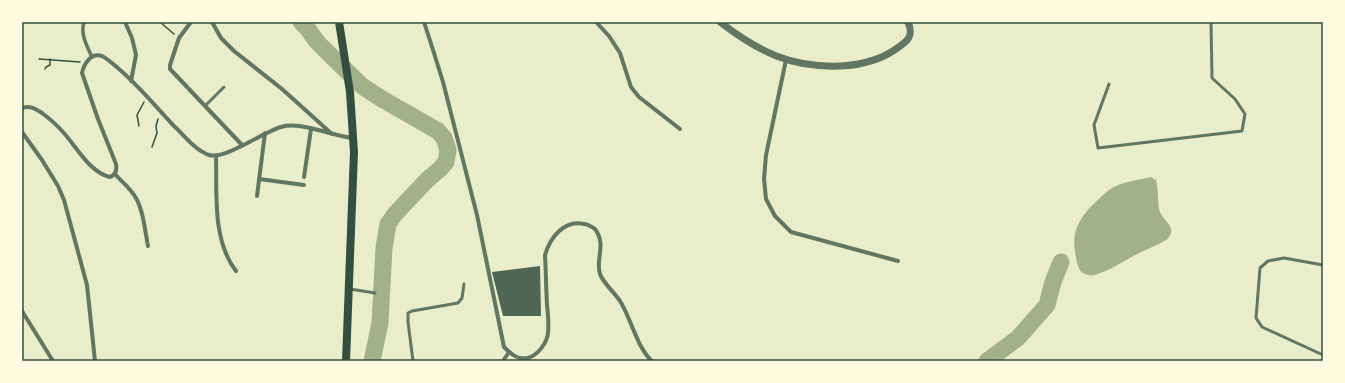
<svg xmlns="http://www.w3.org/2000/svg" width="1345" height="383" viewBox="0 0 1345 383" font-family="'Source Serif 4',serif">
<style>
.water{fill:#a3b18a}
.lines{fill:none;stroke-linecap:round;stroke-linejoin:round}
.river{stroke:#a3b18a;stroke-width:17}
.building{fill:#4f6655}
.path{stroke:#344e41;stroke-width:1.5}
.service{stroke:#617663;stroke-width:3}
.pedestrian{stroke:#617663;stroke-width:3.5}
.minor{stroke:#617663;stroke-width:4}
.tertiary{stroke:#617663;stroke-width:7}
.secondary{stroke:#344e41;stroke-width:8}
.neatline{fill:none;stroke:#344e41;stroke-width:1.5}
</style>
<rect width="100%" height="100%" fill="#e9edc9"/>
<path class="water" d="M1151 177 1156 180C1159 190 1157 204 1160 212 1163 220 1173 225 1171 233 1170 236 1168 239 1166 240 1158 245 1149 248 1141 252 1127 259 1113 269 1098 274 1093 276 1088 276 1083 273 1077 269 1076 258 1075 251 1071 229 1083 213 1099 199 1104 194 1109 189 1116 186 1127 181 1139 180 1151 177Z"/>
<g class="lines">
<g class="river">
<path d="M301 22 307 28 318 43 362 86 382 99 438 131 444 138 448 150 446 162 440 169 427 180 395 214 388 224 384 248 380 323 372 361"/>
<path d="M987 361 1018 338 1047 305 1053 282 1061 262"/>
</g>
</g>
<path class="building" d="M540 266 541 316H503L492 272Z"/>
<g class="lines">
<g class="path">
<path d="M160 22 174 34"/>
<path d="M39 59 80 62"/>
<path d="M45 69 46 67 50 65V59"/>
<path d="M139 126 137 115 144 102"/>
<path d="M152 147 157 133 156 126 158 119"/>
</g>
<g class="service">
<path d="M1109 84 1094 125 1098 148 1242 131 1245 114 1235 99 1212 78 1211 22"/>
<path d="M205 106 224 87"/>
<path d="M1323 265 1284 258 1268 261 1260 268 1256 318 1262 327 1323 355"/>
<path d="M350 289 375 293"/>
<path d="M413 361 408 322V313L412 311 458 303 462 298 464 284"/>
</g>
<path class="pedestrian" d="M84 22C80 34 87 46 92 57"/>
<g class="minor">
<path d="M125 22 132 38 136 55 131 81"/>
<path d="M191 22 179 38 170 65V69L242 145"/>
<path d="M212 22 221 38 234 51 282 89 332 134"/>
<path d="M424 22 434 53 443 82 477 215 504 347C511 354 517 360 528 358 538 355 547 343 548 333 549 323 548 314 547 305 546 288 546 271 545 255 550 238 564 219 584 224 587 224 592 227 595 229 607 245 595 259 600 274 603 283 615 293 620 301 631 318 637 348 652 361"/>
<path d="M596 22 609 36 620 53 631 87 639 97 680 129"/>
<path d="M786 60 766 155 764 179 766 199 775 216 791 232 898 261"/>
<path d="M22 108C30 105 36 109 42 113 50 119 57 125 63 132 76 146 90 173 110 177 116 175 117 170 116 164L98 119 82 73C84 64 91 52 102 56 108 59 114 65 119 69 139 86 156 107 174 126 183 134 190 144 201 151 203 152 206 154 209 155 225 160 263 132 281 127 300 121 332 136 353 138"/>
<path d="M22 132 42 160 58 186 64 200 87 285 95 361"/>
<path d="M216 156C217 193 212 240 236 271"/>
<path d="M115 174C121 181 129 187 134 195 143 207 145 231 148 246"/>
<path d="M304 177 311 129"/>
<path d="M259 179 304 185"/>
<path d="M257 196 265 133"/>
<path d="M22 311 53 361"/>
<path d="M503 361 509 352"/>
</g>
<path class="tertiary" d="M720 22C759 52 791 68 841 66 861 65 880 60 896 49 908 41 914 36 908 22"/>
<path class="secondary" d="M339 22 350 92 354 152 346 361"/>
</g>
<rect width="1345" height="383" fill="none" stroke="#fefae0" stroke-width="46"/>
<rect x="23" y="23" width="1299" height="337" class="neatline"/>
</svg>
